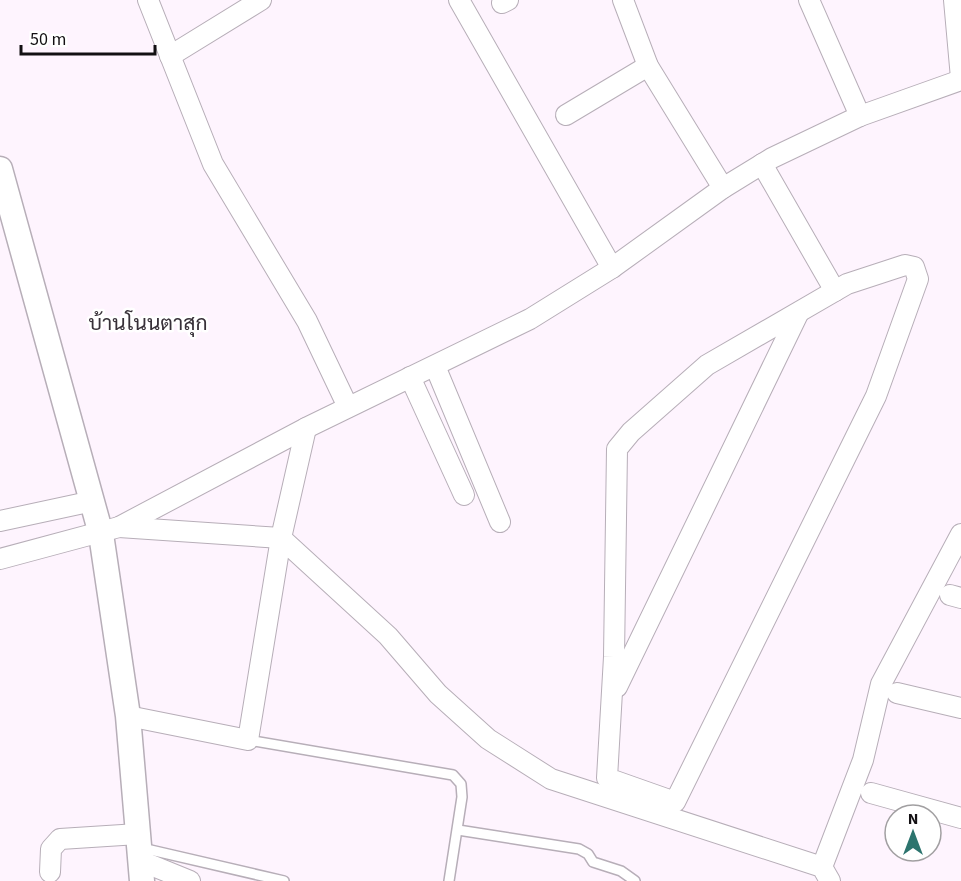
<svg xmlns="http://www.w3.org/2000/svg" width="961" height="881" viewBox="0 0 961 881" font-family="'Source Sans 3',Sarabun,sans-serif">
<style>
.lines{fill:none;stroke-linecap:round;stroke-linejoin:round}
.service-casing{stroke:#b7aeb8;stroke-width:12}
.minor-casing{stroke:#b7aeb8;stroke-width:22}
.tertiary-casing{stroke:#b7aeb8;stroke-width:27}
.service{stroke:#fff;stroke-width:9}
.minor{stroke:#fff;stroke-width:20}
.tertiary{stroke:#fff;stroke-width:24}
.labels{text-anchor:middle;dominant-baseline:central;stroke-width:5;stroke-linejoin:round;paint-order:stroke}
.quarter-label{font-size:21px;fill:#373038;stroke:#fff}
</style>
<rect width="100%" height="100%" fill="#fef4fe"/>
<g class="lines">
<defs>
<g id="service">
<path d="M248 740 453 775 461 784 462 797 449 881"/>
<path d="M458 830 579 849 588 854 593 862 621 871 635 881"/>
<path d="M142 848 284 881"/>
</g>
<g id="minor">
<path d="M148 0 213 164 307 321 348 407"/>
<path d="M459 0 612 268"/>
<path d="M623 0 648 66 723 188"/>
<path d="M809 0 860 116"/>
<path d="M954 0 961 78"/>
<path d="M502 3 508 0"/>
<path d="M170 56 261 0"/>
<path d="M566 115 648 66"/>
<path d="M762 164 835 291"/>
<path d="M905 265 914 267 918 279 876 396 675 802 607 778 614 657 617 449 631 432 707 365 847 284Z"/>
<path d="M435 366 500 522"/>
<path d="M410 377 464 495"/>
<path d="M0 521 93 501"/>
<path d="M119 527 281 538 306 428"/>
<path d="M281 538 388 636 438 694 488 739 551 779 822 867 830 881"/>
<path d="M0 559 119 527 306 428 530 319 612 268 723 188 772 158 860 116 961 80"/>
<path d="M950 595 961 598"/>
<path d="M617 687 798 314"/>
<path d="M897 693 961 708"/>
<path d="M128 716 248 740 281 538"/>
<path d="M871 793 961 818"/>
<path d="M141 861 190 881"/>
<path d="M822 867 863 760 881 684 961 534"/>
<path d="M50 872 51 849 60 839 138 834"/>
</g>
<path id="tertiary" d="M0 169 101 534 128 716 142 881"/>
</defs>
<use href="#service" class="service-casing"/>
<use href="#minor" class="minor-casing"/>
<use href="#tertiary" class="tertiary-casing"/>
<use href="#service" class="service"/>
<use href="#minor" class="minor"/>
<use href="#tertiary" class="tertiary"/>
</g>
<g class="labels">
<g class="quarter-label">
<text x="148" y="323">บ้านโนนตาสุก</text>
</g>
</g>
<g transform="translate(913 833)"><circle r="28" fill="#ffffff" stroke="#a19fa1" stroke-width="1.5"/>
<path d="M0-4.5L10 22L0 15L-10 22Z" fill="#2c746e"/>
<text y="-9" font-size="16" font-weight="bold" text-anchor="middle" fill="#131013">N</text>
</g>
<path d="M21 45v9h134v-9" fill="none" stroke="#131013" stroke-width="3"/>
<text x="30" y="45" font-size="18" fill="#131013" stroke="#ffffff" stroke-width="4.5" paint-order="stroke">50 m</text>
</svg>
